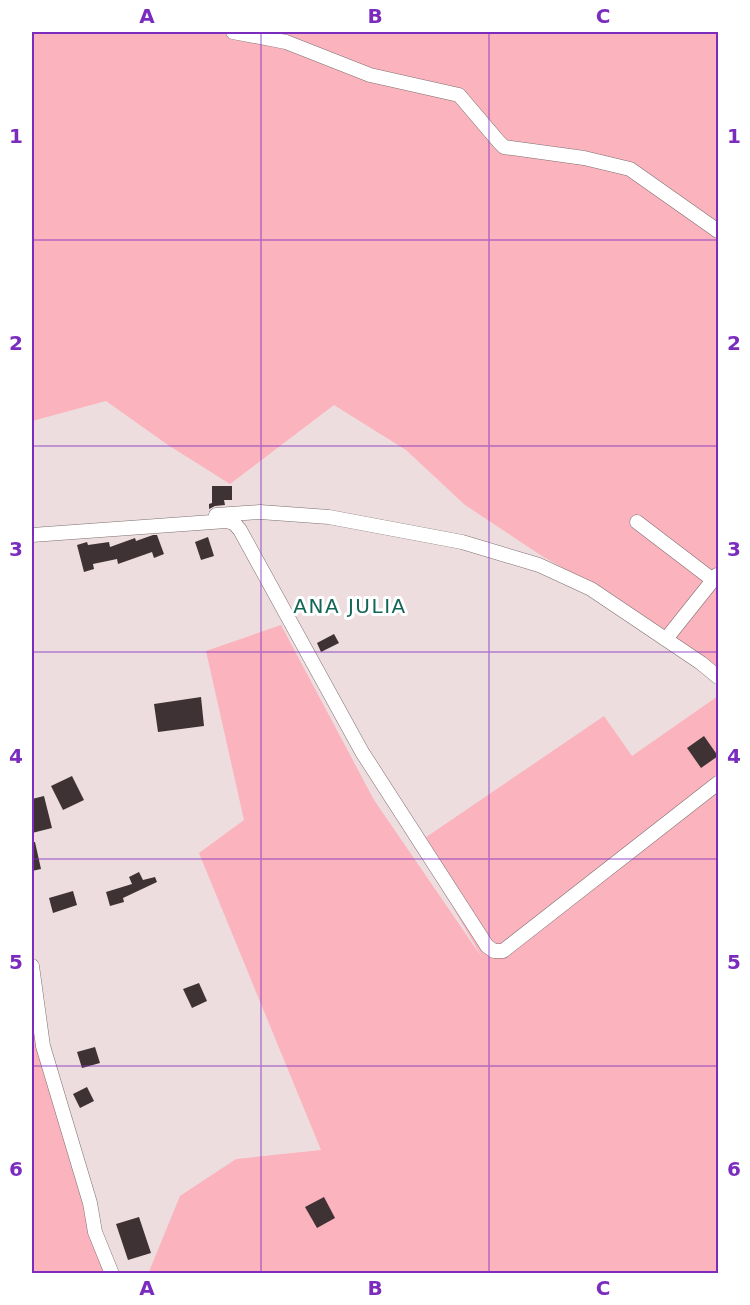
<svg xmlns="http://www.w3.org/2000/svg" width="750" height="1305" viewBox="0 0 750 1305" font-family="'DejaVu Sans',sans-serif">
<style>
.green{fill:#fbb3bd}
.building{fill:#3f3234}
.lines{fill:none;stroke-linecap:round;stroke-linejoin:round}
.minor-casing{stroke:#7e6f70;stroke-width:15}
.minor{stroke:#fff;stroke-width:14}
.grid{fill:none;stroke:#7b2cbf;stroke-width:1.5;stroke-opacity:0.55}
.labels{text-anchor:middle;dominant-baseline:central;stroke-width:6;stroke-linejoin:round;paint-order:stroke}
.neighbourhood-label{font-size:20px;letter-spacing:1.5px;fill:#126655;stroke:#fff}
.neatline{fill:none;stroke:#7b2cbf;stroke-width:2}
.grid-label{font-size:20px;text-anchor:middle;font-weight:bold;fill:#7b2cbf}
</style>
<rect width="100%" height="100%" fill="#eeddde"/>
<g class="green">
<path d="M32 32H718V683L615 598 542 556 465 505 406 450 334 405 230 484 168 445 106 401 32 421Z"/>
<path d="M281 625 374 800 483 959 416 844 604 716 632 756 718 696V1273L148 1274 180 1196 236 1159 321 1150 199 853 244 820 206 651Z"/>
<path d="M32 966 43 1046 112 1273H32Z"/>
</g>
<g class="building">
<path d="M212 486H232V500H224L225 505 215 506 209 509V504L212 503Z"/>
<path d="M153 535H157L164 554 154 558 152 552 118 564 117 559 93 564 94 569 84 572 77 545 87 542 88 545 109 542 110 547 135 538 136 541Z"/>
<path d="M208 537 214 556 201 560 195 542Z"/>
<path d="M334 634 339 643 321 652 317 643Z"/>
<path d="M201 697 204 726 158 732 154 704Z"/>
<path d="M704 736 718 756 701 768 687 748Z"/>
<path d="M72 776 84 800 63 810 51 786Z"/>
<path d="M44 796 52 828 32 833V799Z"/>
<path d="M32 842H35L41 869 32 871Z"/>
<path d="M139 872 143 880 155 877 157 882 123 898 124 902 110 906 106 892 132 884 129 877Z"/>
<path d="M73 891 77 905 53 913 49 898Z"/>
<path d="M199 983 207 1001 192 1008 183 989Z"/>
<path d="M95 1047 100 1063 82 1068 77 1052Z"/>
<path d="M87 1087 94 1101 80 1108 73 1094Z"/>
<path d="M324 1197 335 1218 317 1228 305 1207Z"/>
<path d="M139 1217 151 1253 128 1260 116 1224Z"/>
</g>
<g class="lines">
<defs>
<g id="minor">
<path d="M233 32 286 42 370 75 459 95 499 142 504 147 584 158 630 169 718 231"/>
<path d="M216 515 260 512 329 517 462 542 539 565 591 589 701 663 718 677"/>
<path d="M637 522 713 580"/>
<path d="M32 535 226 521 234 523 240 530 362 752 487 946 494 951H503L718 783"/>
<path d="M666 639 717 575"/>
<path d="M32 966 43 1046 90 1203 95 1232 112 1274"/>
</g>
</defs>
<use href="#minor" class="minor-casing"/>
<use href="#minor" class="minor"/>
</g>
<path class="grid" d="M261 32V1274M489 32V1274M32 240H718M32 446H718M32 652H718M32 859H718M32 1066H718"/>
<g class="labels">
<g class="neighbourhood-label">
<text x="350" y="606">ANA JULIA</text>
</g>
</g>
<rect width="750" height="1305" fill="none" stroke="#ffffff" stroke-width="66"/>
<rect x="33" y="33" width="684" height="1239" class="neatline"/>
<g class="grid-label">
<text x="147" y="23">A</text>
<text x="375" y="23">B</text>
<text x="603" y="23">C</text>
<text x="16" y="143">1</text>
<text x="734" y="143">1</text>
<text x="16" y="350">2</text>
<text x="734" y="350">2</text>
<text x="16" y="556">3</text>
<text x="734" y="556">3</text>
<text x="16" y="763">4</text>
<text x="734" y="763">4</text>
<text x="16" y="969">5</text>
<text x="734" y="969">5</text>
<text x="16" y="1176">6</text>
<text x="734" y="1176">6</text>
<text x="147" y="1295">A</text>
<text x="375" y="1295">B</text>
<text x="603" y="1295">C</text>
</g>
</svg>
